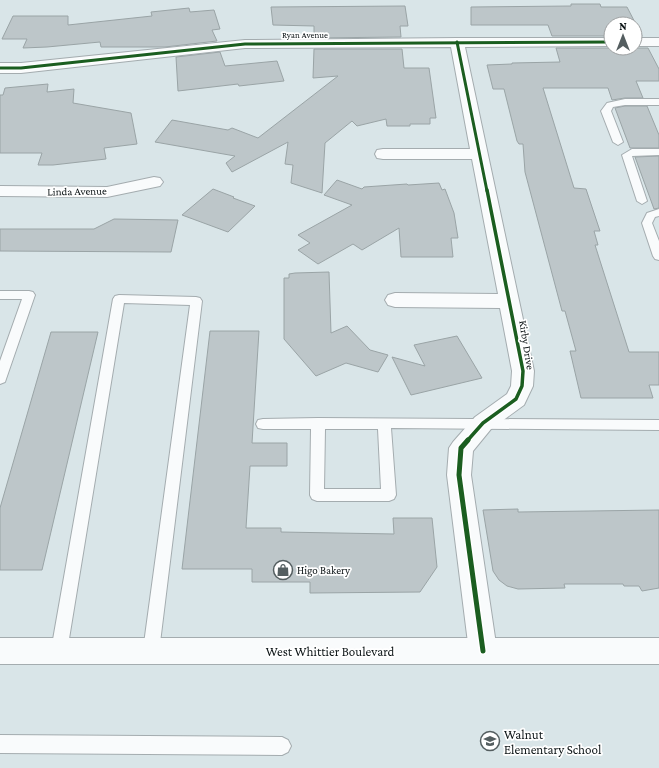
<svg xmlns="http://www.w3.org/2000/svg" width="659" height="768" viewBox="0 0 659 768" font-family="'Crimson Pro',serif">
<style>
.building{fill:#bdc6c9;stroke:#9aa4a6}
.lines{fill:none;stroke-linecap:round;stroke-linejoin:round}
.lane-casing{stroke:#a4acaf;stroke-width:2}
.street-casing{stroke:#a4acaf;stroke-width:2}
.primary-casing{stroke:#a4acaf;stroke-width:2}
.lane{fill:#f9fbfc;fill-rule:evenodd}
.street{fill:#f9fbfc;fill-rule:evenodd}
.primary{fill:#f9fbfc;fill-rule:evenodd}
.cycleway-far2-casing{stroke:#fff;stroke-width:5}
.cycleway-far1-casing{stroke:#fff;stroke-width:6}
.cycleway-casing{stroke:#fff;stroke-width:8}
.cycleway-far2{stroke:#1b5e20;stroke-width:3}
.cycleway-far1{stroke:#1b5e20;stroke-width:3.5}
.cycleway{stroke:#1b5e20;stroke-width:5}
.labels{text-anchor:middle;dominant-baseline:central;stroke-width:3.5;stroke-linejoin:round;paint-order:stroke}
.far-street-label{font-size:9px;fill:#0d1517;stroke:#fff}
.street-label{font-size:11px;fill:#0d1517;stroke:#fff}
.poi-label{font-size:11px;fill:#0d1517;stroke:#fff;text-anchor:start}
.near-street-label{font-size:13px;fill:#0d1517;stroke:#fff}
.near-poi-label{font-size:13px;fill:#0d1517;stroke:#fff;text-anchor:start}
</style>
<rect width="100%" height="100%" fill="#d9e5e8"/>
<g class="building">
<path d="M571 4H600L601 7H627L642 36H635V24H611V36H552L548 25H471V7L571 6Z"/>
<path d="M405 6 408 26H400L401 37 314 38V26L273 25 271 7Z"/>
<path d="M189 8 190 12 214 10 220 29 212 30 217 41 165 47H101L100 42 47 47 23 48 27 39H2L13 16H68V25L152 16 151 12Z"/>
<path d="M556 48H648L659 69V81H636L643 98H625L612 100 608 88H543L574 188 586 189 600 231H594L598 245H595L629 352H659V385H649L653 398H581L570 351H576L565 311H562L525 172 523 144H519L517 141 504 89H493L487 65 512 64V63L560 62Z"/>
<path d="M314 49H402L404 68H429L436 118H430V124H410V126H387L386 119 357 126 352 121 325 143 322 193 291 183 293 165 285 164 288 142 232 172 226 163 235 156 155 142 172 120 228 130 232 128 258 138 338 76 313 78Z"/>
<path d="M220 52 225 66 277 61 284 81 239 86 238 84 178 91 176 57Z"/>
<path d="M48 84 47 92 74 89 73 103 131 113 137 144 104 148 106 159 53 165H38L42 153H0V95H3L5 88Z"/>
<path d="M625 106H647L659 135V148H630L615 108Z"/>
<path d="M659 156V208L654 209 635 157Z"/>
<path d="M337 180 362 189 364 187 407 184 408 185 439 183 442 190 445 189 454 213 458 238H451L453 257H401L399 228 362 250 353 244 318 264 298 250 310 243 298 235 352 205 324 195Z"/>
<path d="M213 189 234 197 233 198 255 206 228 232 182 215Z"/>
<path d="M114 219 178 220 171 252 0 251V229H94Z"/>
<path d="M329 272 331 333 347 326 370 350 388 355 378 372 346 363 316 376 284 339V278H289V274L295 273Z"/>
<path d="M210 331H259L252 443H287V466H250L246 528H281V532L394 534 393 518H432L437 567 420 592 310 593V582H252V569H182Z"/>
<path d="M51 332H98L42 570H0V508Z"/>
<path d="M457 336 482 378 411 395 392 357 425 366 414 345Z"/>
<path d="M518 509V512L659 510V588L642 591 639 586H624L623 584H564L565 588 518 589 507 586 499 580 493 571 483 510Z"/>
</g>
<g class="lines">
<defs>
<g id="lane">
<path d="M625 99H659V105H625L613 107 611 111 623 142 618 145 613 142 601 111 607 103Z"/>
<path d="M632 149H659V155L632 156 647 201 642 204 637 201 622 155Z"/>
<path d="M659 209V216L655 217 652 223 659 241V260L655 259 653 256 642 223 647 213Z"/>
<path d="M0 291H29L33 292 35 295 6 379 5 382 0 384V361L22 299H0Z"/>
<path d="M119 295 196 297 200 298 202 301 159 651 157 656 151 659 145 656 143 651 190 305 124 303 67 651 65 656 59 659 53 656 51 651 113 299 115 296Z"/>
<path d="M318 418 659 420V430L391 428 396 495 394 499 389 501H317L312 499 310 495 311 429H263L258 428 256 424 258 420 263 419ZM325 429H378L381 489H324Z"/>
<path d="M0 735 282 737 288 740 291 746 288 752 282 755 0 753Z"/>
</g>
<g id="street">
<path d="M457 38H611V46L465 47 534 371 533 386 524 405 491 429 473 451 471 475 497 651 493 660 483 664 473 660 469 651 447 475 449 448 453 442 475 417 507 394 511 386 512 371 500 308 395 307 388 305 385 300 388 295 395 293 498 294 472 159H383L377 158 375 154 377 150 383 149H470L451 47 245 48 21 73H0V63H21L245 40Z"/>
<rect x="635" y="38" width="24" height="8"/>
<path d="M154 177 160 178 163 182 160 186 107 197 0 196V186L107 187Z"/>
</g>
<rect id="primary" x="0" y="638" width="659" height="26"/>
</defs>
<use href="#lane" class="lane-casing"/>
<use href="#street" class="street-casing"/>
<use href="#primary" class="primary-casing"/>
<use href="#lane" class="lane"/>
<use href="#street" class="street"/>
<use href="#primary" class="primary"/>
<defs>
<g id="cycleway-far2">
<path d="M457 42 487 191"/>
<path d="M0 68H21L245 44 611 42"/>
</g>
<path id="cycleway-far1" d="M467 441 483 423 516 399 522 386 523 371 487 190"/>
<path id="cycleway" d="M468 440 461 448 459 475 483 651"/>
</defs>
<use href="#cycleway-far2" class="cycleway-far2-casing"/>
<use href="#cycleway-far1" class="cycleway-far1-casing"/>
<use href="#cycleway" class="cycleway-casing"/>
<use href="#cycleway-far2" class="cycleway-far2"/>
<use href="#cycleway-far1" class="cycleway-far1"/>
<use href="#cycleway" class="cycleway"/>
</g>
<defs>
<symbol id="shop-ring" viewBox="-11 -11 22 22"><circle r="9.5" fill="#fff" stroke="#545e60" stroke-width="1.5"/><path d="M-5-2.5h2.3a2.7 3.5 0 0 1 5.4 0H5L5.5 6h-11ZM-1.5-2.5h3a1.5 2.3 0 0 0-3 0Z" fill="#545e60"/></symbol>
<symbol id="school-ring" viewBox="-11 -11 22 22"><circle r="9.5" fill="#fff" stroke="#545e60" stroke-width="1.5"/><path d="M0-5L7-2L0 1L-7-2ZM-4 1L0 2.5L4 1V4Q0 6-4 4Z" fill="#545e60"/></symbol>
</defs>
<g fill-rule="evenodd">
<use href="#shop-ring" x="272" y="559" width="22" height="22"/>
<use href="#school-ring" x="479" y="730" width="22" height="22"/>
</g>
<g class="labels">
<g class="far-street-label">
<text x="305" y="35">Ryan Avenue</text>
</g>
<g class="street-label">
<text transform="translate(77 191) rotate(-1)">Linda Avenue</text>
<text transform="translate(527 345) rotate(81)">Kirby Drive</text>
</g>
<g class="poi-label">
<text x="297" y="570">Higo Bakery</text>
</g>
<g class="near-street-label">
<text x="330" y="651">West Whittier Boulevard</text>
</g>
<g class="near-poi-label">
<text x="504" y="734">Walnut<tspan x="504" dy="15">Elementary School</tspan></text>
</g>
</g>
<g transform="translate(623 36)"><circle r="19" fill="#ffffff" stroke="#9ea1a2"/>
<path d="M0-3L7 15L0 10L-7 15Z" fill="#545e60"/>
<text y="-6" font-size="11" font-weight="bold" text-anchor="middle" fill="#0d1517">N</text>
</g>
</svg>
